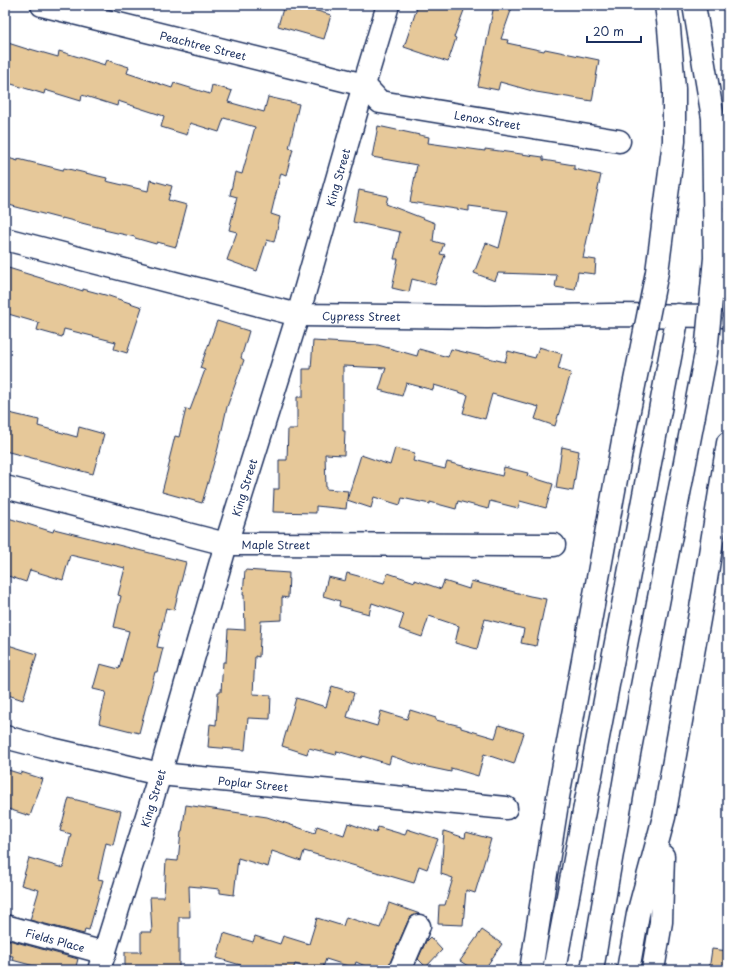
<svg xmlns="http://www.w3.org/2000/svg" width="733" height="975" viewBox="0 0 733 975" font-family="'Playpen Sans',sans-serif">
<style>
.building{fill:#e6c899;stroke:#1b2f5e}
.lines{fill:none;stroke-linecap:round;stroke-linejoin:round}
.minor-casing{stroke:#1b2f5e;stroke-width:25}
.major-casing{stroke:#1b2f5e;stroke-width:25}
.highway-casing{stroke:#1b2f5e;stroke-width:25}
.minor{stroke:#fff;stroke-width:22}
.major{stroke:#fff;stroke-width:22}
.highway{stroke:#fff;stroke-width:22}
.highway-bridge-casing{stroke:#1b2f5e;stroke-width:25;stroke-linecap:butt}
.highway-bridge{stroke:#fff;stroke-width:22}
.labels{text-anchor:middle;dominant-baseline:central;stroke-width:3.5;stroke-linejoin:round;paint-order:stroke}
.street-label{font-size:11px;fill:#1b2f5e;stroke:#fff}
</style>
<rect width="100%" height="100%" fill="#fff"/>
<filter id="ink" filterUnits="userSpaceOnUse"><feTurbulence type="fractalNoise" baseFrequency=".025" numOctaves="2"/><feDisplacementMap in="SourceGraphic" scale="8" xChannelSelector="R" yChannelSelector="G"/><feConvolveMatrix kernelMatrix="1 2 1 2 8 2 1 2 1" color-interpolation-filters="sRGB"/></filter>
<g filter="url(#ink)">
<g class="building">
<path d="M284 5H297L331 15 324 39 278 26Z"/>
<path d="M418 5H466L454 37 456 38 448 62 404 47Z"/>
<path d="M494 5H513L501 39 508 40 507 43 544 51 545 49 599 60 592 101 536 92 500 82 498 90 478 86Z"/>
<path d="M5 42 30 50V49L58 57 59 51 105 65 107 60 129 67 127 73 172 88 174 83 210 94 212 85 232 91 228 102 264 112 268 97 299 104 289 148 293 149 286 175 281 173 271 214 280 217 274 242 267 240 257 271 227 260 237 232 229 230 237 197 230 195 235 172 242 174 255 127 224 118 219 132 190 123 187 135 161 127 164 116 118 101 117 106 82 95 81 101 45 90 44 94 5 82Z"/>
<path d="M378 126 429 137 428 143 485 151V149L543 157V160L574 165V169L601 175 583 258 596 260 595 274 578 272 575 290 555 287 557 275 498 273 495 281 474 273 486 243 499 248 508 211 469 206V211L410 202 417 165 372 157Z"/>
<path d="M5 157 18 161V159L63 170 64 168 107 178 106 181 148 191 150 180 172 186 168 200 187 205 176 247 157 242 156 244 135 238V237L104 230 105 229 62 218V219L5 204Z"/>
<path d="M359 190 388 196 386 204 435 223 433 241 444 244 440 254 445 255 435 285 412 279 409 292 392 288 398 259H394L400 232 353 222Z"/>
<path d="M5 267 83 291V289L109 296 142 307 127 353 114 349 116 342 64 329 62 337 37 330 39 323 5 313Z"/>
<path d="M217 321 249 331 241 358 244 360 227 407 218 448 202 503 162 492 170 461 169 460 175 436 179 437 186 409 190 410 205 370 200 368Z"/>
<path d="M313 341 378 345 417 356 419 349 448 357 451 349 505 362 508 351 535 358 539 347 562 354 558 369 571 373 555 426 535 419 539 407 492 394 485 419 463 413 468 395 434 385 433 390 406 383 402 396 379 390 386 368 343 366V431H345L344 455 325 454 326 489 348 491 346 509 316 506V513L273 512 274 489H279V460H287L288 429H297V397H303V369H311Z"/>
<path d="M5 412 39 420 38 426 77 437 79 427 104 434 93 474 5 451Z"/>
<path d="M562 447 579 451 573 491 556 488Z"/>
<path d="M395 448 415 453 413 461 445 469 447 462 502 476 504 467 528 473 527 476 553 484 546 508 520 501 518 508 490 501 488 509 458 501 456 509 430 502V504L402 498 400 505 374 497 371 508 347 500 361 455 390 465Z"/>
<path d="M5 517 53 532 54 529 186 562 174 610 166 608 157 647 163 648 157 672H155L139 733 99 723 106 692 93 689 100 664 119 669 129 631 114 627 121 596 118 595 125 568 70 555 63 580 30 570 26 582 5 575Z"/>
<path d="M245 570 289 573 288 598 282 597V620L261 621 259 657 255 656 253 694 271 695 270 719 248 718 245 750 208 747 210 724 216 725 218 692H221L223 662H226L228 629 245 630 244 595H243Z"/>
<path d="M347 573 384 583 388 573 415 582V580L441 589 444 581 469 589 471 581 530 596 546 599 536 646 521 643 524 629 485 619 477 649 455 643 459 626 429 616 422 637 399 629 404 614 372 603 369 614 339 606 340 601 323 596 328 577 345 581Z"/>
<path d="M5 644 37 654 23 700 5 694Z"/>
<path d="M332 686 354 693 347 717 377 726 381 711 407 719 410 710 436 718V720L461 726V728L495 738 499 725 524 733 514 764 484 754 478 776 451 768V772L418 765 391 756 389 764 362 756 361 758 337 751 336 755 309 748 307 754 282 746 296 698 326 707Z"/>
<path d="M5 769 21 774V772L43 779 30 816 5 808Z"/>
<path d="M69 798 121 811 113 845 106 843 98 879 103 880 89 930 85 929 84 934 30 920 39 890 21 885 29 858 63 868 71 834 60 831Z"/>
<path d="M186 805 267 817 315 833 317 826 344 835 348 823 376 833 378 827 405 835 407 829 438 839 427 869 419 866 414 883 304 851 301 861 272 851 268 867 238 858 234 895 220 893V889L189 886 190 917H179V970H125V952H141V932H152L150 897H164L166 860 178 861 181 832H182Z"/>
<path d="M444 831 465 838 466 832 491 839 475 893 466 890 463 925 438 924 439 905H445L453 878 441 874Z"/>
<path d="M389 903 420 914 412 916 408 921 389 965 388 970H374L356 962 354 968 326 959 322 970H314L295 964 293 970H283L266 965 264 970H257L217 958 224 933 253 942 255 936 280 944 283 936 309 944 317 918 343 926 346 917 380 928Z"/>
<path d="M482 930 502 944 484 970H474L460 961Z"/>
<path d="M430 937 442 950 426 967 418 959 426 941Z"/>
<path d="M5 939 78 959 75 970H49L12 960 13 956 5 955Z"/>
<path d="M712 949 728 951V970H709Z"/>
</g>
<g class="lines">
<defs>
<g id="minor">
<path id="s1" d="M42 5 364 85 380 102 619 141"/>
<path id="s2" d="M5 239 298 315 487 317 610 315 728 316"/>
<path id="s3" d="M5 487 226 544 554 545"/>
<path id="s4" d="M5 737 51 749 160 774 506 808"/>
<path id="s5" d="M5 926 105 953"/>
<path d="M400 970 419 926"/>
</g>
<g id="major">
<path id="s6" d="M99 970 160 774 226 544 298 315 364 85 388 5"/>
</g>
<g id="highway">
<path d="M531 970 558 797 625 430"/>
<path d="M554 970 678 315"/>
<path d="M628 970 638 914 664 817 704 591 728 443"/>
<path d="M653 970 661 922 663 856"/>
</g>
</defs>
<use href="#minor" class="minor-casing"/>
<use href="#major" class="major-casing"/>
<use href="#highway" class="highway-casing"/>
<use href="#minor" class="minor"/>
<use href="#major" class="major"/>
<use href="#highway" class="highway"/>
<defs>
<g id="highway-bridge">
<path d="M625 430 657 272 674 141V89L669 28 666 5"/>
<path d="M592 970 629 754 706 353 715 258 713 118 694 5"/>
</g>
</defs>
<use href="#highway-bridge" class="highway-bridge-casing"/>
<use href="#highway-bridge" class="highway-bridge"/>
</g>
</g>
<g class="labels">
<g class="street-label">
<text stroke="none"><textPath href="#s1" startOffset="166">Peachtree Street</textPath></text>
<text stroke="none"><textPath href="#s1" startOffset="464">Lenox Street</textPath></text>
<text stroke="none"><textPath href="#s6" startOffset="828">King Street</textPath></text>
<text stroke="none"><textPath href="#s2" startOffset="366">Cypress Street</textPath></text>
<text stroke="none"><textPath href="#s6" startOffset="504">King Street</textPath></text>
<text stroke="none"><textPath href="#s3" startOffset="278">Maple Street</textPath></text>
<text stroke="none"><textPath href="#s4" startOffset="253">Poplar Street</textPath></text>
<text stroke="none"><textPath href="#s6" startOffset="180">King Street</textPath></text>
<text stroke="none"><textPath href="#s5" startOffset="52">Fields Place</textPath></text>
</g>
</g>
<rect width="733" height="975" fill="none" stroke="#fff" stroke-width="20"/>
<rect x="10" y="10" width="713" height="955" fill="none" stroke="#1b2f5e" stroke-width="1.5" filter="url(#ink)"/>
<path d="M587 36v6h54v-6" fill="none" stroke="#1b2f5e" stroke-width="2"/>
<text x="593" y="36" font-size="12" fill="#1b2f5e" stroke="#ffffff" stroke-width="3" paint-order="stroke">20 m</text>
</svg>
